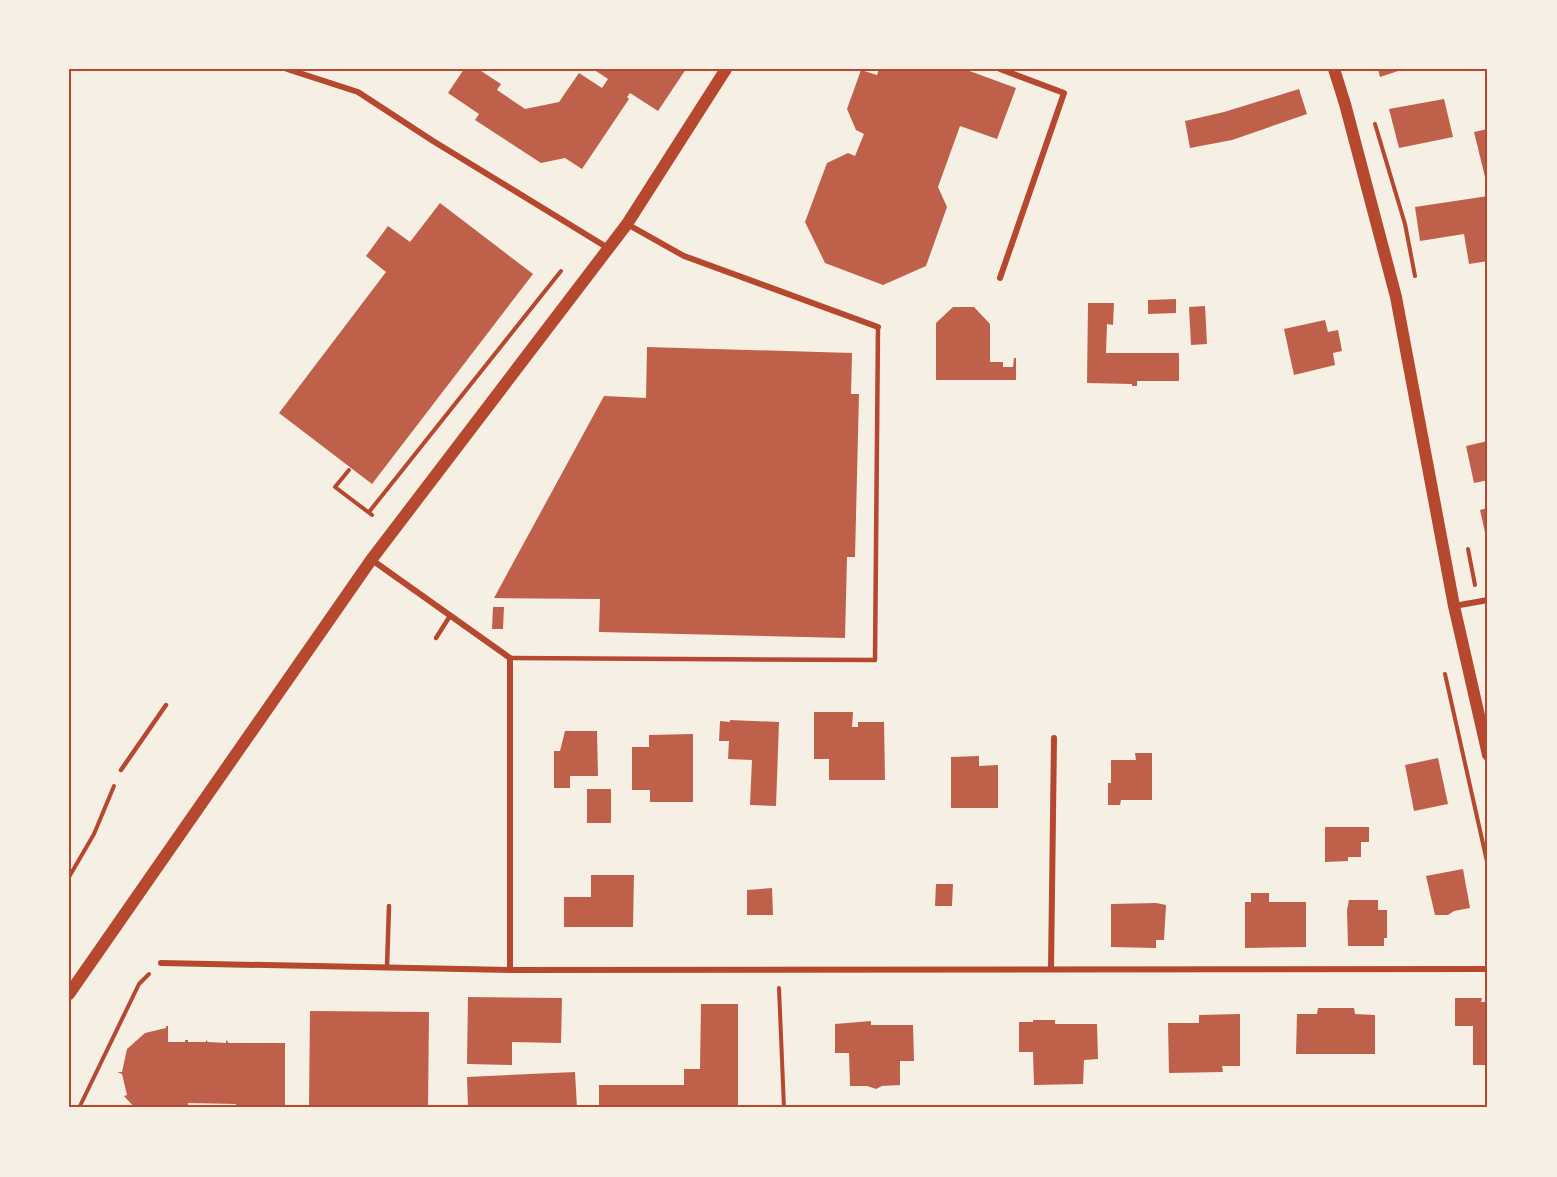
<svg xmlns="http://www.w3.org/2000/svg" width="1557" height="1177" viewBox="0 0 1557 1177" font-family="'Source Sans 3',sans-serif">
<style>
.building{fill:#bf614a}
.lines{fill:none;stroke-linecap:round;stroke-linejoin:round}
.path{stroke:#b5482f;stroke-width:4}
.service{stroke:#b5482f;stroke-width:4.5}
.minor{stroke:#b5482f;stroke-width:6}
.secondary{stroke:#b5482f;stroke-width:12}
.neatline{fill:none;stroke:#b5482f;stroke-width:2}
</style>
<rect width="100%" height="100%" fill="#f6efe4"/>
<g class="building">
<path d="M464 69H478L501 84 497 90 525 109 559 102 579 73 602 88 608 79 593 69H686L658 111 630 93 627 97 629 99 582 169 565 158 541 163 475 120 479 114 448 93Z"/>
<path d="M879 69H964L1016 88 997 139 960 126 938 187 947 207 926 266 883 285 825 263 805 222 827 163 848 153 855 156 864 134 856 130 847 109 861 70 877 75Z"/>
<path d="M1378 69H1404L1380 77Z"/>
<path d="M1299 89 1307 114 1232 140 1190 148 1185 121 1224 112Z"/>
<path d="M1444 99 1453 137 1399 148 1389 109Z"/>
<path d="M1488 129V176L1485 177 1474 132Z"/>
<path d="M1488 196V261L1469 264 1464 234 1420 241 1415 207Z"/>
<path d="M440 203 533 274 372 484 279 413 386 272 366 256 388 226 410 242Z"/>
<path d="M1176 299V313L1148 314V300Z"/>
<path d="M1088 303H1114L1113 325 1107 324 1106 353H1179V381H1137V386H1132V384L1087 383Z"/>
<path d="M1205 306 1207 344 1191 345 1189 307Z"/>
<path d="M953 307H974L990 324V362H1003V367H1013L1014 358H1016V380H936V323Z"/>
<path d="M1325 320 1328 332 1338 330 1342 351 1333 353 1335 365 1294 375 1284 329Z"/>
<path d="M647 347 852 353 851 394H859L855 557H847L845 638 599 632 600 599 494 598 604 396 646 398Z"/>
<path d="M1488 441V480L1474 483 1466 446Z"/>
<path d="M1488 508V541H1487L1480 510Z"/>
<path d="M493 607H504L503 629H492Z"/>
<path d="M814 712H853L852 727H858V722H884L885 780H829V759H814Z"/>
<path d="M730 720 779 722 776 806 750 805 752 760 728 759 729 741H719L720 721 730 722Z"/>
<path d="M565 731H597L598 776H570V788H554V751H560Z"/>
<path d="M693 734V802H650V790H632V747H649V735Z"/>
<path d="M1135 753H1152V800H1121L1120 805H1108V783H1111V760H1136Z"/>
<path d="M979 756V766L998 765V808H951V757Z"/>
<path d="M1438 758 1448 804 1414 811 1405 765Z"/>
<rect x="587" y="789" width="24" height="34"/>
<path d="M1325 827H1369V842H1361V857H1348V861L1325 862Z"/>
<path d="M1463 869 1470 908 1454 911 1448 915H1435L1426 876Z"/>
<path d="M591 875H634L633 927H564V897H591Z"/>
<path d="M936 884H953L952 906H935Z"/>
<path d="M772 888 773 915H747V890Z"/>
<path d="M1251 893H1269V902H1306V947L1245 948V902H1251Z"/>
<path d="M1349 900H1378V910H1387V938H1384V946H1348L1347 910Z"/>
<path d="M1156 903 1166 905 1164 940H1156V948L1111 947V904Z"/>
<path d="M468 997 562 998 561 1043 512 1042V1065L467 1064Z"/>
<path d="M1455 998H1482L1481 1002H1488V1065H1473V1026H1455Z"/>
<path d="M701 1004H738V1108H599V1085H684V1069H700Z"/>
<path d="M1318 1008H1354L1355 1014 1375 1015V1054H1296L1297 1014H1317Z"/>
<path d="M310 1011 429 1012 428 1108 309 1107Z"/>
<path d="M1240 1014V1066H1222L1223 1072 1169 1073 1168 1023H1199V1015Z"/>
<path d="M1033 1020H1055V1024H1097L1098 1059 1084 1060 1083 1084 1034 1085 1033 1052H1019V1022H1033Z"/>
<path d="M871 1021V1025H913L914 1061H900V1085L882 1086 876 1089 867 1086H850L849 1053H835V1024Z"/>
<path d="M166 1026H168V1042H185V1040H188V1042H206V1040L208 1042 226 1043V1040L229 1043H285V1108H235L236 1104 188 1103V1108H135L124 1096 127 1095 122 1074 117 1072H122L127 1049 145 1033 166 1028Z"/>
<path d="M575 1072 577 1108H468L467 1077Z"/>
</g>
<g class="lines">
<g class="path">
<path d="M1375 124 1405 224 1415 276"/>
<path d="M349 470 335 487 372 515"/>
<path d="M369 512 561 271"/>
<path d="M1468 549 1475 585"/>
<path d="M1445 674 1488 866"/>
<path d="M69 877 94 834 114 786"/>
<path d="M779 988 784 1108"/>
<path d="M79 1108 139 984 149 974"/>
</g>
<g class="service">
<path d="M436 638 450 616"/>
<path d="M510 658 875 660 878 327"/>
<path d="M121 770 166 705"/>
<path d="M387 967 389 906"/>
</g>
<g class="minor">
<path d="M287 69 358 92 433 141 608 248"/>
<path d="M627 224 684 256 878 327"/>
<path d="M1000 278 1064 93 1000 69"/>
<path d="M372 560 510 658V970"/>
<path d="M1454 606 1488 600"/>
<path d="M161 963 510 970 1488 969"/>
<path d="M1051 969 1054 738"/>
</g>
<g class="secondary">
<path d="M1334 69 1345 104 1396 297 1454 606 1488 755"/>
<path d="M69 994 371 560 627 224 726 69"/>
</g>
</g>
<rect width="1557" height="1177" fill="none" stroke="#f6efe4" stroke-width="141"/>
<rect x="70" y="70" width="1416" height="1036" class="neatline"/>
</svg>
